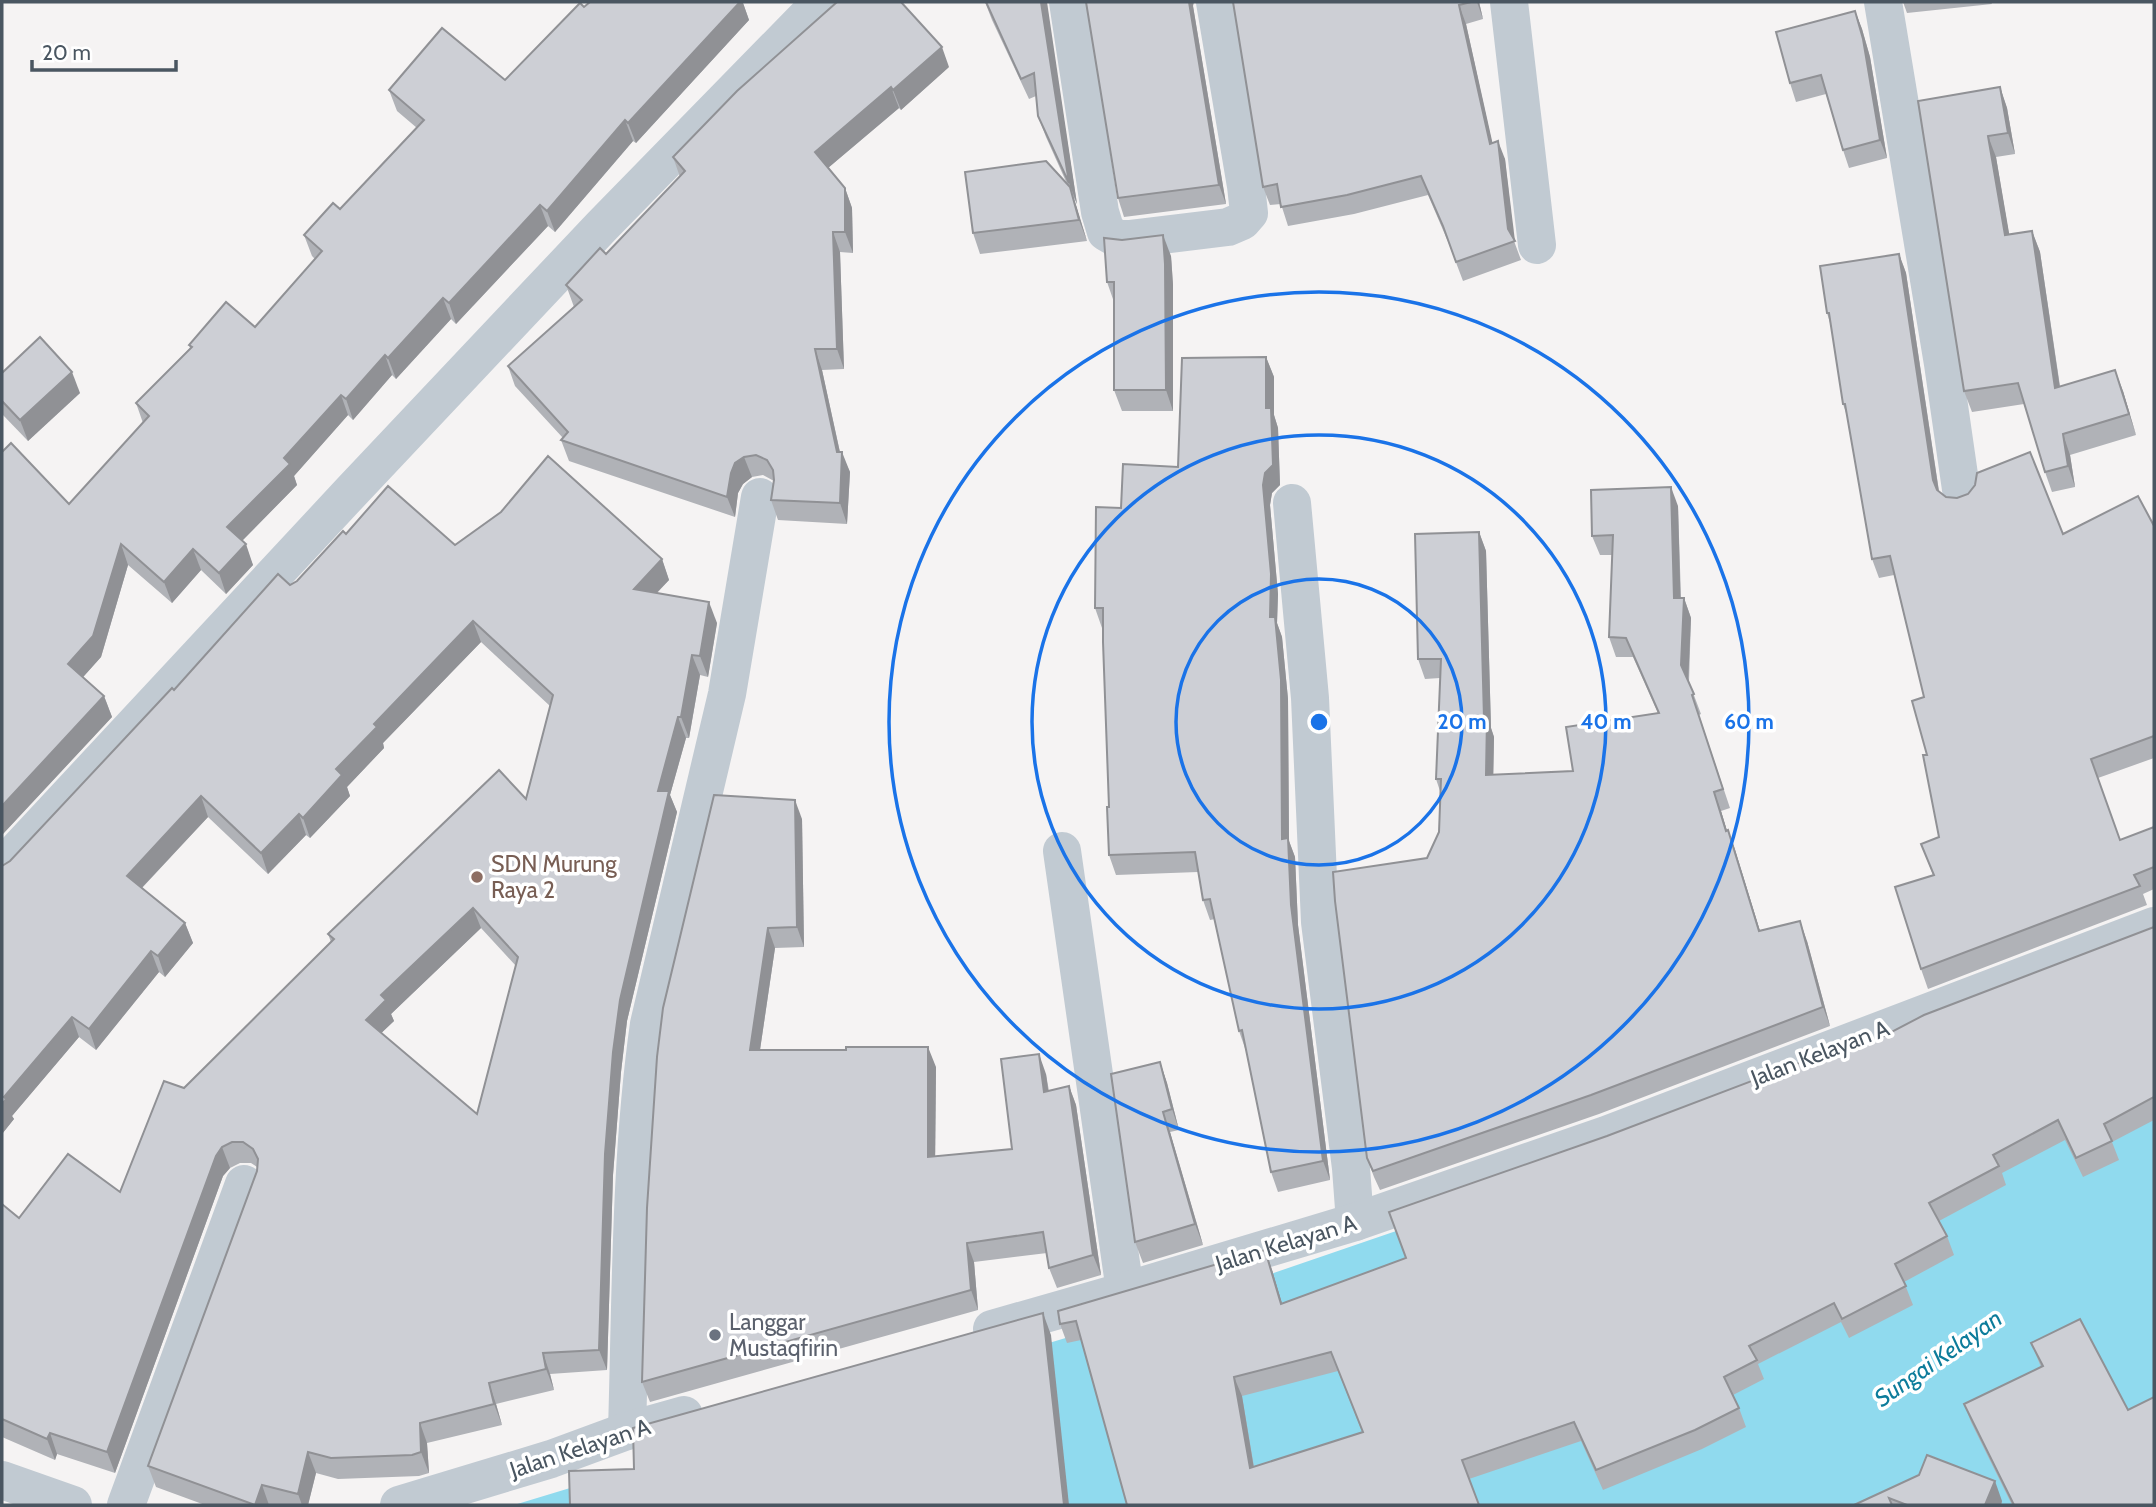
<svg xmlns="http://www.w3.org/2000/svg" width="2156" height="1507" viewBox="0 0 2156 1507" font-family="Cabin,sans-serif">
<style>
.water{fill:#90daee}
.lines{fill:none;stroke-linecap:round;stroke-linejoin:round}
.minor{stroke:#c1cad2;stroke-width:38}
.wall{fill:#b0b2b7;fill-rule:evenodd}
.shaded-wall{fill:#909195}
.building{fill:#cdcfd5;stroke:#909195;stroke-width:2;fill-rule:evenodd}
.ring{fill:none;stroke:#1a73e8;stroke-width:3.5}
.education-dot{fill:#8d6e63;stroke:#fff;stroke-width:2.5}
.worship-dot{fill:#6b7280;stroke:#fff;stroke-width:2.5}
.labels{text-anchor:middle;dominant-baseline:central;stroke-width:7;stroke-linejoin:round;paint-order:stroke}
.education-label{font-size:23px;fill:#785e54;stroke:#fff;text-anchor:start}
.street-label{font-size:23px;fill:#4a5661;stroke:#fff}
.worship-label{font-size:23px;fill:#5b616d;stroke:#fff;text-anchor:start}
.water-label{font-size:24px;font-style:italic;fill:#0c7c9b;stroke:#fff}
.centre{fill:#1a73e8;stroke:#fff;stroke-width:3.5}
.ring-label{font-size:21px;text-anchor:middle;font-weight:bold;fill:#1a73e8;stroke:#fff;stroke-width:7;stroke-linejoin:round;paint-order:stroke}
</style>
<rect width="100%" height="100%" fill="#f5f3f3"/>
<path class="water" d="M2154 944V1503L2150 1505H514L1224 1290 1673 1136Z"/>
<g class="lines">
<g class="minor">
<path d="M1068 2 1100 212 1106 232 1118 239H1129L1228 227 1242 221 1249 213 1246 186 1215 2"/>
<path d="M1509 2 1537 245"/>
<path d="M1883 2 1943 364 1962 496"/>
<path d="M1292 503 1310 698 1320 922 1351 1168 1355 1222"/>
<path d="M1062 851 1125 1291"/>
<path d="M2 867 350 493 601 227 821 2"/>
<path d="M992 1329 1125 1291 1355 1222 1606 1135 2154 926"/>
<path d="M627 1431C631 1296 630 1158 649 1024L727 694 760 497"/>
<path d="M2 1480 73 1505"/>
<path d="M126 1505 244 1184"/>
<path d="M399 1505 551 1459 627 1431 684 1415"/>
</g>
</g>
<g class="wall">
<path d="M590 2H745L743 3 749 20 636 143 633 141 555 232 548 226 456 324 451 319 396 379 392 375 353 420 348 415 294 476 297 485 242 541 253 565 226 594 201 570 172 603 128 565 101 657 83 677 104 696 112 717 2 835V452L69 504 143 423 136 403 190 348 189 345 255 327 315 259 312 256 304 235 340 209 417 128 397 111 389 90 505 80Z"/>
<path d="M985 2 1046 5 1077 204 1072 194 1087 241 980 254 973 233 1068 186 1046 137 1038 116 1036 96 1029 99 992 20Z"/>
<path d="M1233 2H1479L1483 19 1466 24 1492 143 1505 159 1514 241 1521 260 1463 281 1449 244 1428 195 1354 214 1288 226 1281 204 1270 205 1263 187Z"/>
<path d="M1903 2H1991L1992 4 1907 13Z"/>
<path d="M1193 6 1226 204 1124 217 1118 198Z"/>
<path d="M1855 11 1862 29 1870 57 1887 158 1849 168 1843 150 1826 94 1796 102 1790 83Z"/>
<path d="M949 67 901 110 899 108 828 168 845 188 852 208 853 253 840 252 844 369 822 370 840 452 850 472 847 524 778 520 771 500 774 481 763 475 752 477 743 484 738 493 735 517 569 461 561 440 563 438 515 386 508 366 574 307 566 285 606 254 680 177 673 157Z"/>
<path d="M2000 87 2007 108 2015 154 1996 157 2009 235 2032 231 2040 252 2060 386 2123 391 2136 435 2070 455 2075 487 2052 492 2045 472 2024 404 1972 412 1964 391 1918 101Z"/>
<path d="M1899 254 1906 273 1939 491 1946 497 2063 534 2154 523V758L2098 778 2120 840 2154 827V889L2143 894 2147 905 1928 989 1921 969 1933 875 1921 844 1939 837 1927 755 1924 697 1894 575 1879 578 1872 559 1847 416 1843 404 1831 326 1827 313Z"/>
<path d="M1171 256 1173 285V411H1122L1114 390V302L1107 282Z"/>
<path d="M1266 357 1274 377V415L1278 428 1280 485 1272 493 1270 505 1278 594 1277 623 1282 637 1288 699 1289 841 1295 857 1298 925 1330 1180 1278 1192 1271 1172 1246 1051 1239 1031 1215 919 1210 920 1203 900 1198 872 1116 875 1109 855V807L1103 628H1102L1095 608 1121 508 1178 467Z"/>
<path d="M2 373 80 393 28 441 2 414Z"/>
<path d="M1678 506 1681 598H1684L1691 618 1689 682 1701 714 1699 715 1730 808 1721 811 1727 831 1728 830 1735 850 1760 931 1807 941 1830 1026 1599 1114 1380 1190 1374 1177 1367 1158 1427 858 1439 832 1440 791 1436 779 1440 678 1425 679 1418 659 1479 532 1486 551 1491 728 1494 737 1493 775 1573 771 1658 713 1633 657H1616L1609 637 1612 555H1600L1592 536Z"/>
<path d="M346 534 455 545 662 559 669 580 657 593 717 623 708 677 700 675 689 738H686L670 795 677 812 627 1021 621 1072 613 1175 607 1370 550 1374 554 1390 496 1404 502 1425 427 1443 429 1473 419 1476 338 1479 316 1473 308 1505H205L156 1487 148 1466 257 1171V1167L251 1163H240L230 1168 223 1176 115 1473 57 1454 55 1460 2 1437V1204L19 1218 120 1192 184 1088 331 942 328 934 526 799 550 706 481 642 383 743 384 748 347 787 350 796 310 838 306 835 268 874 208 817 142 888 185 923 193 943 165 977 159 972 96 1050 79 1037 12 1116 14 1119 2 1134 10 861 174 690 297 581ZM481 928 516 966 477 1114 381 1033 394 1021 391 1014Z"/>
<path d="M802 819 804 947 775 948 760 1050 936 1067 935 1156 1012 1149 1046 1074 1049 1091 1069 1086 1076 1105 1101 1275 1057 1288 1049 1268 1047 1253 974 1262 978 1310 650 1402 642 1382 657 1057Z"/>
<path d="M2154 927V1120L2112 1142 2119 1160 2083 1177 2065 1140 2002 1173 2006 1185 1939 1221 1947 1236 1954 1255 1904 1282 1913 1305 1849 1338 1841 1322 1758 1364 1764 1379 1733 1395 1739 1408 1746 1427 1702 1449 1603 1490 1581 1441 1469 1479 1127 1505 1081 1340 1067 1343 1060 1324 1272 1270 1282 1304 1406 1259 1861 1048ZM1338 1371 1362 1432 1254 1467 1242 1396Z"/>
<path d="M1160 1062 1167 1083 1179 1130 1170 1132 1203 1245 1143 1263 1135 1242Z"/>
<path d="M2031 1343 2128 1410 2154 1505H2012L1971 1422 1964 1404 2041 1367Z"/>
<path d="M1919 1475 2002 1501 2001 1505H1854Z"/>
</g>
<g class="shaded-wall">
<path d="M735 2H745L743 3 749 20 636 143 628 123Z"/>
<path d="M1041 2H1047L1077 204 1069 183Z"/>
<path d="M1189 2H1194L1193 6 1226 204 1219 185Z"/>
<path d="M1477 2H1479L1483 19Z"/>
<path d="M1459 5 1466 24 1497 163 1490 144Z"/>
<path d="M1855 11 1862 29 1870 57 1887 158 1880 140Z"/>
<path d="M942 47 949 67 901 110 893 90Z"/>
<path d="M891 87 899 108 822 173 815 152Z"/>
<path d="M2000 87 2007 108 2015 154 2008 133Z"/>
<path d="M625 120 633 141 555 232 547 211Z"/>
<path d="M1988 136 1996 157 2013 256 2005 235Z"/>
<path d="M1498 141 1505 159 1515 241 1508 229Z"/>
<path d="M1070 187 1077 208 1087 241 1079 220Z"/>
<path d="M845 188 852 208 853 253 845 232Z"/>
<path d="M540 205 548 226 456 324 449 303Z"/>
<path d="M2032 231 2040 252 2063 409 2055 388Z"/>
<path d="M833 232 840 252 844 369 837 349Z"/>
<path d="M1163 235 1171 256 1173 285V411L1166 390Z"/>
<path d="M1899 254 1906 273 1940 499 1933 480Z"/>
<path d="M443 298 451 319 396 379 388 358Z"/>
<path d="M815 349 822 370 842 462V452L850 472 847 524 840 503 837 452Z"/>
<path d="M385 355 392 375 353 420 346 399Z"/>
<path d="M1266 357 1274 377V415L1278 428 1280 485 1272 493 1270 505 1278 594 1277 623 1282 637 1288 699 1289 841 1295 857 1298 925 1330 1180 1323 1161 1282 839 1263 485 1266 408Z"/>
<path d="M2115 370 2123 391 2136 435 2129 414Z"/>
<path d="M72 372 80 393 28 441 20 420Z"/>
<path d="M341 395 348 415 294 476 297 485 235 548 227 527 284 458Z"/>
<path d="M2063 434 2070 455 2075 487 2068 466Z"/>
<path d="M744 457 752 477 743 484 738 493 735 517 727 497 731 473 735 463Z"/>
<path d="M1671 487 1678 506 1681 617 1674 598Z"/>
<path d="M1479 532 1486 551 1491 728 1494 737 1493 795 1486 775Z"/>
<path d="M121 544 128 565 101 657 76 685 68 664Z"/>
<path d="M246 544 253 565 226 594 219 573Z"/>
<path d="M193 549 201 570 172 603 164 582Z"/>
<path d="M662 559 669 580 641 609 634 589Z"/>
<path d="M1684 598 1691 618 1688 684 1681 665Z"/>
<path d="M709 602 717 623 708 677 700 656Z"/>
<path d="M473 621 481 642 383 743 384 748 347 787 350 796 310 838 303 818 336 769 374 724Z"/>
<path d="M692 655 700 675 689 738 681 717Z"/>
<path d="M104 696 112 717 2 835V806Z"/>
<path d="M678 717 686 738 670 795 677 812 627 1021 621 1072 613 1175 607 1370 599 1350 605 1154 613 1052 620 1000 658 791Z"/>
<path d="M1714 792 1721 811 1733 851 1726 831Z"/>
<path d="M201 796 208 817 134 896 127 876Z"/>
<path d="M795 800 802 819 804 947 797 927Z"/>
<path d="M299 814 306 835 268 874 261 853Z"/>
<path d="M1728 830 1735 850 1766 951 1759 931Z"/>
<path d="M473 908 481 928 391 1014 394 1021 373 1041 366 1020 381 995Z"/>
<path d="M1800 921 1807 941 1830 1026 1823 1007Z"/>
<path d="M185 923 193 943 165 977 158 956Z"/>
<path d="M768 928 775 948 757 1070 750 1050Z"/>
<path d="M151 951 159 972 96 1050 89 1029Z"/>
<path d="M72 1017 79 1037 12 1116 14 1119 2 1134V1104L4 1097Z"/>
<path d="M928 1047 936 1067 935 1176 928 1157Z"/>
<path d="M1039 1054 1046 1074 1051 1111 1044 1092Z"/>
<path d="M1160 1062 1167 1083 1179 1130 1172 1109Z"/>
<path d="M1069 1086 1076 1105 1101 1275 1093 1255Z"/>
<path d="M1163 1112 1170 1132 1203 1245 1195 1224Z"/>
<path d="M222 1147 230 1168 223 1176 115 1473 107 1452 216 1156Z"/>
<path d="M967 1243 974 1262 978 1310 971 1290Z"/>
<path d="M1265 1250 1272 1270 1288 1323 1281 1304Z"/>
<path d="M1043 1313 1051 1335 1069 1505H1064Z"/>
<path d="M543 1353 550 1374 554 1390 546 1369Z"/>
<path d="M1234 1377 1242 1396 1257 1487 1250 1468Z"/>
<path d="M489 1383 496 1404 502 1425 494 1404Z"/>
<path d="M420 1423 427 1443 429 1473 421 1452Z"/>
<path d="M50 1433 57 1454 55 1460 47 1439Z"/>
<path d="M308 1452 316 1473 308 1505H302L298 1494Z"/>
<path d="M1995 1481 2002 1501 2001 1505H1985Z"/>
<path d="M262 1485 269 1505H255Z"/>
</g>
<g class="building">
<path d="M590 2H740L628 123 625 120 547 211 540 205 449 303 443 298 388 358 385 355 346 399 341 395 284 458 290 464 227 527 246 544 219 573 193 549 164 582 121 544 93 636 68 664 104 696 2 806V452L11 443 69 504 149 416 136 403 192 347 189 345 226 302 255 327 322 251 304 235 333 203 340 209 424 120 389 90 442 28 505 80 580 3 584 7Z"/>
<path d="M837 2H901L942 47 893 90 891 87 815 152 845 188V232H833L837 349H815L837 452H842L840 503 771 500 774 480 773 470 767 460 756 455 744 457 735 463 731 473 727 497 561 440 568 432 508 366 582 300 566 285 600 248 606 254 685 171 673 157 737 91Z"/>
<path d="M986 2H1041L1069 183 1038 116 1034 73 1021 79Z"/>
<path d="M1086 2H1189L1219 185 1118 198Z"/>
<path d="M1233 2H1471L1459 5 1490 144 1498 141 1508 229 1515 241 1456 262 1443 226 1421 176 1347 195 1281 207 1277 184 1263 187Z"/>
<path d="M1855 11 1863 39 1880 140 1843 150 1821 75 1790 83 1776 32Z"/>
<path d="M2000 87 2008 133 1988 136 2005 235 2032 231 2055 388 2115 370 2129 414 2063 434 2068 466 2045 472 2018 383 1964 391 1918 101Z"/>
<path d="M1046 161 1070 187 1079 220 973 233 965 172Z"/>
<path d="M1163 235 1165 264 1166 390H1114V282H1107L1104 238 1122 240Z"/>
<path d="M1899 254 1933 480 1937 490 1946 497 1957 498 1968 494 1975 485 1977 473 2030 452 2063 534 2138 496 2153 524 2154 523V736L2091 759 2120 840 2154 827V867L2134 875 2140 886 1921 969 1895 887 1934 875 1921 844 1939 837 1923 755H1927L1912 701 1924 697 1890 556 1872 559 1845 404H1843L1829 313H1827L1820 266Z"/>
<path d="M40 337 72 372 20 420 2 401V373Z"/>
<path d="M1266 357V408H1271L1273 465 1265 473 1263 485 1271 574 1270 617H1275L1281 680 1282 839 1288 838 1291 905 1323 1161 1271 1172 1242 1030 1239 1031 1210 899 1203 900 1195 852 1109 855 1107 807H1109L1103 642V608H1095L1096 507 1121 508 1123 464 1178 467 1182 358Z"/>
<path d="M548 456 662 559 634 589 709 602 700 656 692 655 681 717H678L658 791H669L620 1000 613 1052 605 1154 599 1350 543 1353 546 1369 489 1383 494 1404 420 1423 421 1452 412 1455 331 1458 308 1452 298 1494 262 1485 255 1505 148 1466 257 1171 258 1159 253 1149 243 1142H232L222 1147 216 1156 107 1452 50 1433 47 1439 2 1419V1204L19 1218 68 1154 120 1192 164 1081 184 1088 334 939 328 934 499 770 526 799 553 695 473 621 374 724 377 727 336 769 342 775 303 818 299 814 261 853 201 796 127 876 185 923 158 956 151 951 89 1029 72 1017 4 1097 6 1099 2 1104V866L10 861 172 688 174 690 278 574 290 585 297 581 343 531 346 534 388 486 455 545 501 512ZM473 908 518 957 477 1114 366 1020 386 1000 381 995Z"/>
<path d="M1671 487 1674 598H1684L1681 665 1694 694 1692 695 1723 789 1714 792 1726 831 1728 830 1759 931 1800 921 1823 1007 1591 1095 1373 1171 1367 1158 1335 901 1333 872 1427 858 1439 832 1441 779H1436L1441 659H1418L1415 534 1479 532 1484 718H1487L1486 775 1573 771 1566 727 1659 713 1626 638 1609 637 1613 535 1592 536 1591 490Z"/>
<path d="M714 795 795 800 797 927 768 928 750 1050H846V1047H928V1157L1012 1149 1001 1059 1039 1054 1044 1092 1069 1086 1093 1255 1049 1268 1043 1232 967 1243 971 1290 642 1382 647 1208 657 1057 663 1008Z"/>
<path d="M2154 927V1097L2104 1124 2112 1141 2076 1158 2058 1120 1993 1155 1999 1166 1929 1203 1947 1236 1895 1264 1906 1286 1842 1319 1834 1303 1749 1346 1757 1360 1724 1377 1739 1408 1695 1430 1596 1470 1574 1422 1462 1460 1479 1505H1127L1076 1321 1060 1324 1058 1311 1265 1250 1281 1304 1406 1258 1389 1212 1607 1136 1857 1041 1861 1048 1924 1015ZM1331 1352 1363 1432 1250 1468 1234 1377Z"/>
<path d="M1160 1062 1172 1109 1163 1112 1195 1224 1135 1242 1111 1074Z"/>
<path d="M1043 1313 1064 1505H570L569 1471 634 1469 633 1428Z"/>
<path d="M2080 1319 2128 1410 2154 1397V1505H2014L1964 1404 2043 1366 2031 1343Z"/>
<path d="M1927 1455 1995 1481 1985 1505H1907L1889 1498 1892 1505H1854L1919 1475Z"/>
</g>
<g class="ring">
<circle cx="1319" cy="722" r="143"/>
<circle cx="1319" cy="722" r="287"/>
<circle cx="1319" cy="722" r="430"/>
</g>
<circle class="education-dot" cx="477" cy="877" r="7"/>
<circle class="worship-dot" cx="715" cy="1335" r="7"/>
<g class="labels">
<g class="education-label">
<text x="491" y="864">SDN Murung<tspan x="491" dy="26">Raya 2</tspan></text>
</g>
<g class="street-label">
<text transform="translate(1820 1053) rotate(-21)">Jalan Kelayan A</text>
<text transform="translate(1286 1243) rotate(-17)">Jalan Kelayan A</text>
<text transform="translate(580 1448) rotate(-18)">Jalan Kelayan A</text>
</g>
<g class="worship-label">
<text x="729" y="1322">Langgar<tspan x="729" dy="26">Mustaqfirin</tspan></text>
</g>
<g class="water-label">
<text transform="translate(1938 1358) rotate(-35)">Sungai Kelayan</text>
</g>
</g>
<circle cx="1319" cy="722" r="10" class="centre"/>
<g class="ring-label">
<text x="1462" y="729">20 m</text>
<text x="1606" y="729">40 m</text>
<text x="1749" y="729">60 m</text>
</g>
<rect width="2156" height="1507" fill="none" stroke="#4a5661" stroke-width="7"/>
<path d="M32 60v10h144v-10" fill="none" stroke="#4a5661" stroke-width="3.5"/>
<text x="42" y="60" font-size="21" fill="#4a5661" stroke="#ffffff" stroke-width="5" paint-order="stroke">20 m</text>
</svg>
